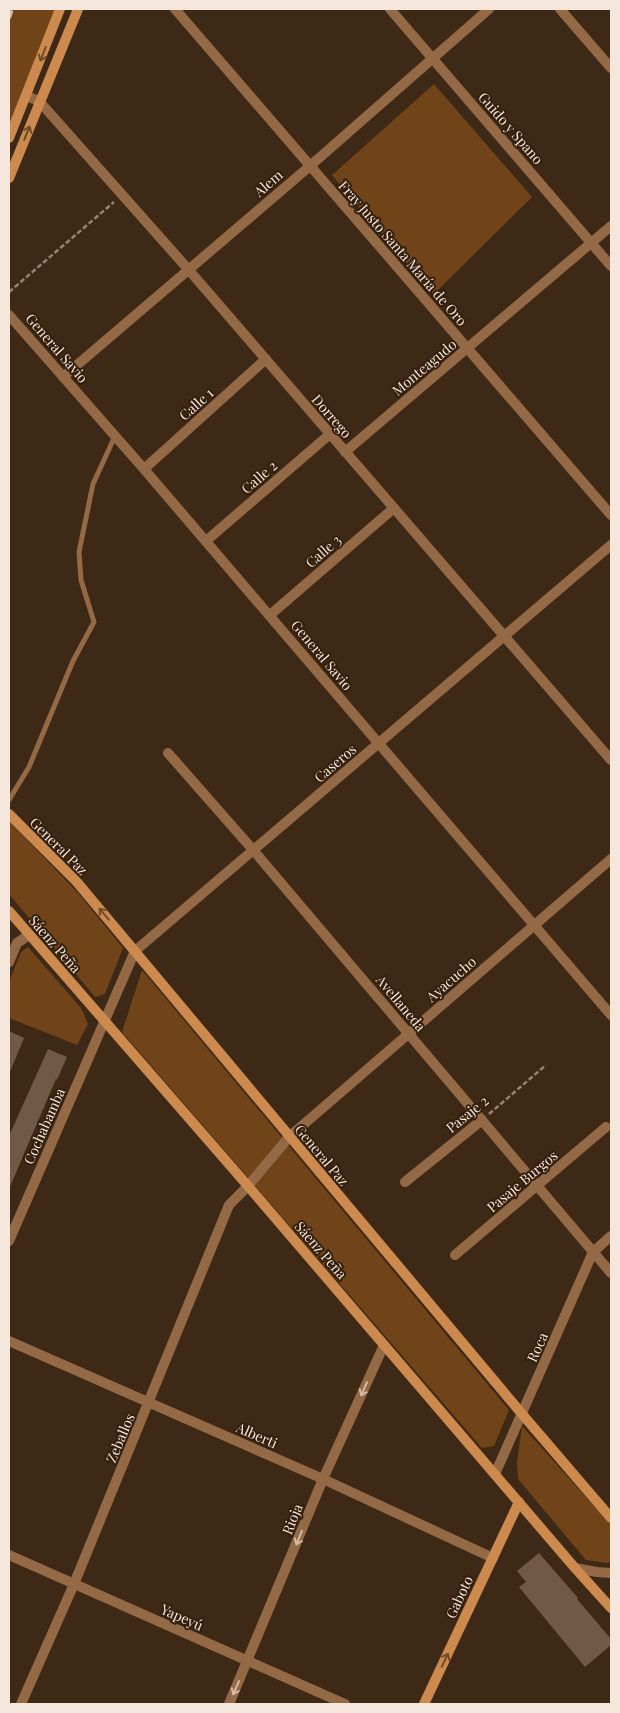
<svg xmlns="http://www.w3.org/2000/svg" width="620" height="1713" viewBox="0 0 620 1713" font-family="'Playfair Display',serif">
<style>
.green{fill:#704319}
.building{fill:#715945}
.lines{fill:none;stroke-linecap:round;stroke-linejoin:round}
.path{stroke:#958475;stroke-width:2.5;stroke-dasharray:5 2.5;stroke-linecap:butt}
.lane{stroke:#946946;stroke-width:5}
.street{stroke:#946946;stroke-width:10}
.secondary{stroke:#cd8a4f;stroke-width:10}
.rail{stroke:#cebeb2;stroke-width:4;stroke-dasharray:8 4;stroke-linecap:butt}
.oneway{stroke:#714a27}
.oneway2{stroke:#d3bba8}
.labels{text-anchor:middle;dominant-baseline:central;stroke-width:4;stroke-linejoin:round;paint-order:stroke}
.street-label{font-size:14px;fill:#f5e7dc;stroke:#341f0d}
</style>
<rect width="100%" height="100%" fill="#3e2917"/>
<g class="green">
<path d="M9 9H60L9 138Z"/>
<path d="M434 84 532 197 433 295 332 175Z"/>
<path d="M9 821 78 893 123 948 105 994 95 997 9 894Z"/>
<path d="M28 947 81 1008 88 1024 77 1045 9 1018V982L21 952Z"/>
<path d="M142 970 509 1410 494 1446 482 1448 122 1032Z"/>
<path d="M522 1426 611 1525V1562L606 1563 586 1560 518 1479 517 1462Z"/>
</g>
<g class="building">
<path d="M9 1031 24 1038 9 1074Z"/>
<path d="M48 1049 67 1057 57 1080 56 1079 9 1189V1136Z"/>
<path d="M539 1553 578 1598 577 1599 611 1639V1645L585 1667 519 1587 526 1582 517 1571Z"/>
</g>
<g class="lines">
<g class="path">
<path d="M9 292 114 202"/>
<path d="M489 1114 546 1065"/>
</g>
<path class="lane" d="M9 800 29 767 73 661 94 622 81 580 79 552 93 484 115 436"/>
<g class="street">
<path d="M175 9 611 515"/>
<path d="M390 9 611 266"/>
<path d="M560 9 611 68"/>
<path d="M26 96 39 101 188 269 611 760"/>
<path d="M9 315 144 469 611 1015"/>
<path d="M63 377 310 166 489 9"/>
<path d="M345 452 611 226"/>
<path d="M144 469 266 359"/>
<path d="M206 541 330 434"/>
<path d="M270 615 394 508"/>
<path d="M168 753 254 851 611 1273"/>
<path d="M9 962 17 943 29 935"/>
<path d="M405 1182 482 1120"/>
<path d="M9 1241 135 951 611 545"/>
<path d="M455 1255 606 1127"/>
<path d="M9 1341 323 1479 493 1558"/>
<path d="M495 1474 593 1252 611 1236"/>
<path d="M9 1555 345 1704"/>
<path d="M575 1568 597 1572 611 1573"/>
<path d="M21 1704 74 1584 229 1205 248 1186 289 1137 611 859"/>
<path d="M229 1704 323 1479 384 1345"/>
</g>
<g class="secondary">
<path d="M9 138 60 9"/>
<path d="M9 178 78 9"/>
<path d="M9 814 76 881 522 1414 611 1518"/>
<path d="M9 911 248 1186 575 1568 611 1608"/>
<path d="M424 1704 519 1502"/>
</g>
<path class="rail" d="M9 18 12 9"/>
</g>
<defs><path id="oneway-shaft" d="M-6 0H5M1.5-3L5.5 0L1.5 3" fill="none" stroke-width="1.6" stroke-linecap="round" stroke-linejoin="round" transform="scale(1.25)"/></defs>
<g class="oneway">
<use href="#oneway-shaft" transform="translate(43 54) rotate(111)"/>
<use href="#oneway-shaft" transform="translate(27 133) rotate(-68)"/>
<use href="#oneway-shaft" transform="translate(104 914) rotate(-131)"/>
<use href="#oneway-shaft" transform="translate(445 1660) rotate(-65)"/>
</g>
<g class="oneway2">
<use href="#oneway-shaft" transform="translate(364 1389) rotate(114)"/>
<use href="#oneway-shaft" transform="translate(299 1538) rotate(112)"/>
<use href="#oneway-shaft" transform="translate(236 1688) rotate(114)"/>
</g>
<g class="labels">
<g class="street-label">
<text transform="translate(511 128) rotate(49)">Guido y Spano</text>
<text transform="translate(268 183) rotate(-41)">Alem</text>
<text transform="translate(403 253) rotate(49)">Fray Justo Santa María de Oro</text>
<text transform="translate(57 348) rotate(49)">General Savio</text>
<text transform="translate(424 367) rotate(-40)">Monteagudo</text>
<text transform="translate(196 404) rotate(-42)">Calle 1</text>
<text transform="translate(332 416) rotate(49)">Dorrego</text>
<text transform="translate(259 477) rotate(-41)">Calle 2</text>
<text transform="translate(323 551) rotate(-41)">Calle 3</text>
<text transform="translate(322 655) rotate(50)">General Savio</text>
<text transform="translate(335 763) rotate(-41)">Caseros</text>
<text transform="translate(59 846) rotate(45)">General Paz</text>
<text transform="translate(55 944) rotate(49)">Sáenz Peña</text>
<text transform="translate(451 979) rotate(-41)">Ayacucho</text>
<text transform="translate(401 1003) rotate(50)">Avellaneda</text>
<text transform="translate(467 1114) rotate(-39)">Pasaje 2</text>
<text transform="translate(44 1126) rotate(-66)">Cochabamba</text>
<text transform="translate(322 1155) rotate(50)">General Paz</text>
<text transform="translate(522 1181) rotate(-40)">Pasaje Burgos</text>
<text transform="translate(321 1250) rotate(49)">Sáenz Peña</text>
<text transform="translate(537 1347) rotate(-66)">Roca</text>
<text transform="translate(257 1435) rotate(24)">Alberti</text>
<text transform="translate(120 1438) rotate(-67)">Zeballos</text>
<text transform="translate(292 1519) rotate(-68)">Rioja</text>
<text transform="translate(459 1597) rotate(-65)">Gaboto</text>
<text transform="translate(182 1617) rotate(24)">Yapeyú</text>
</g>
</g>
<rect width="620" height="1713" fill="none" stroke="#f5e7dc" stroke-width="20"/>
</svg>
